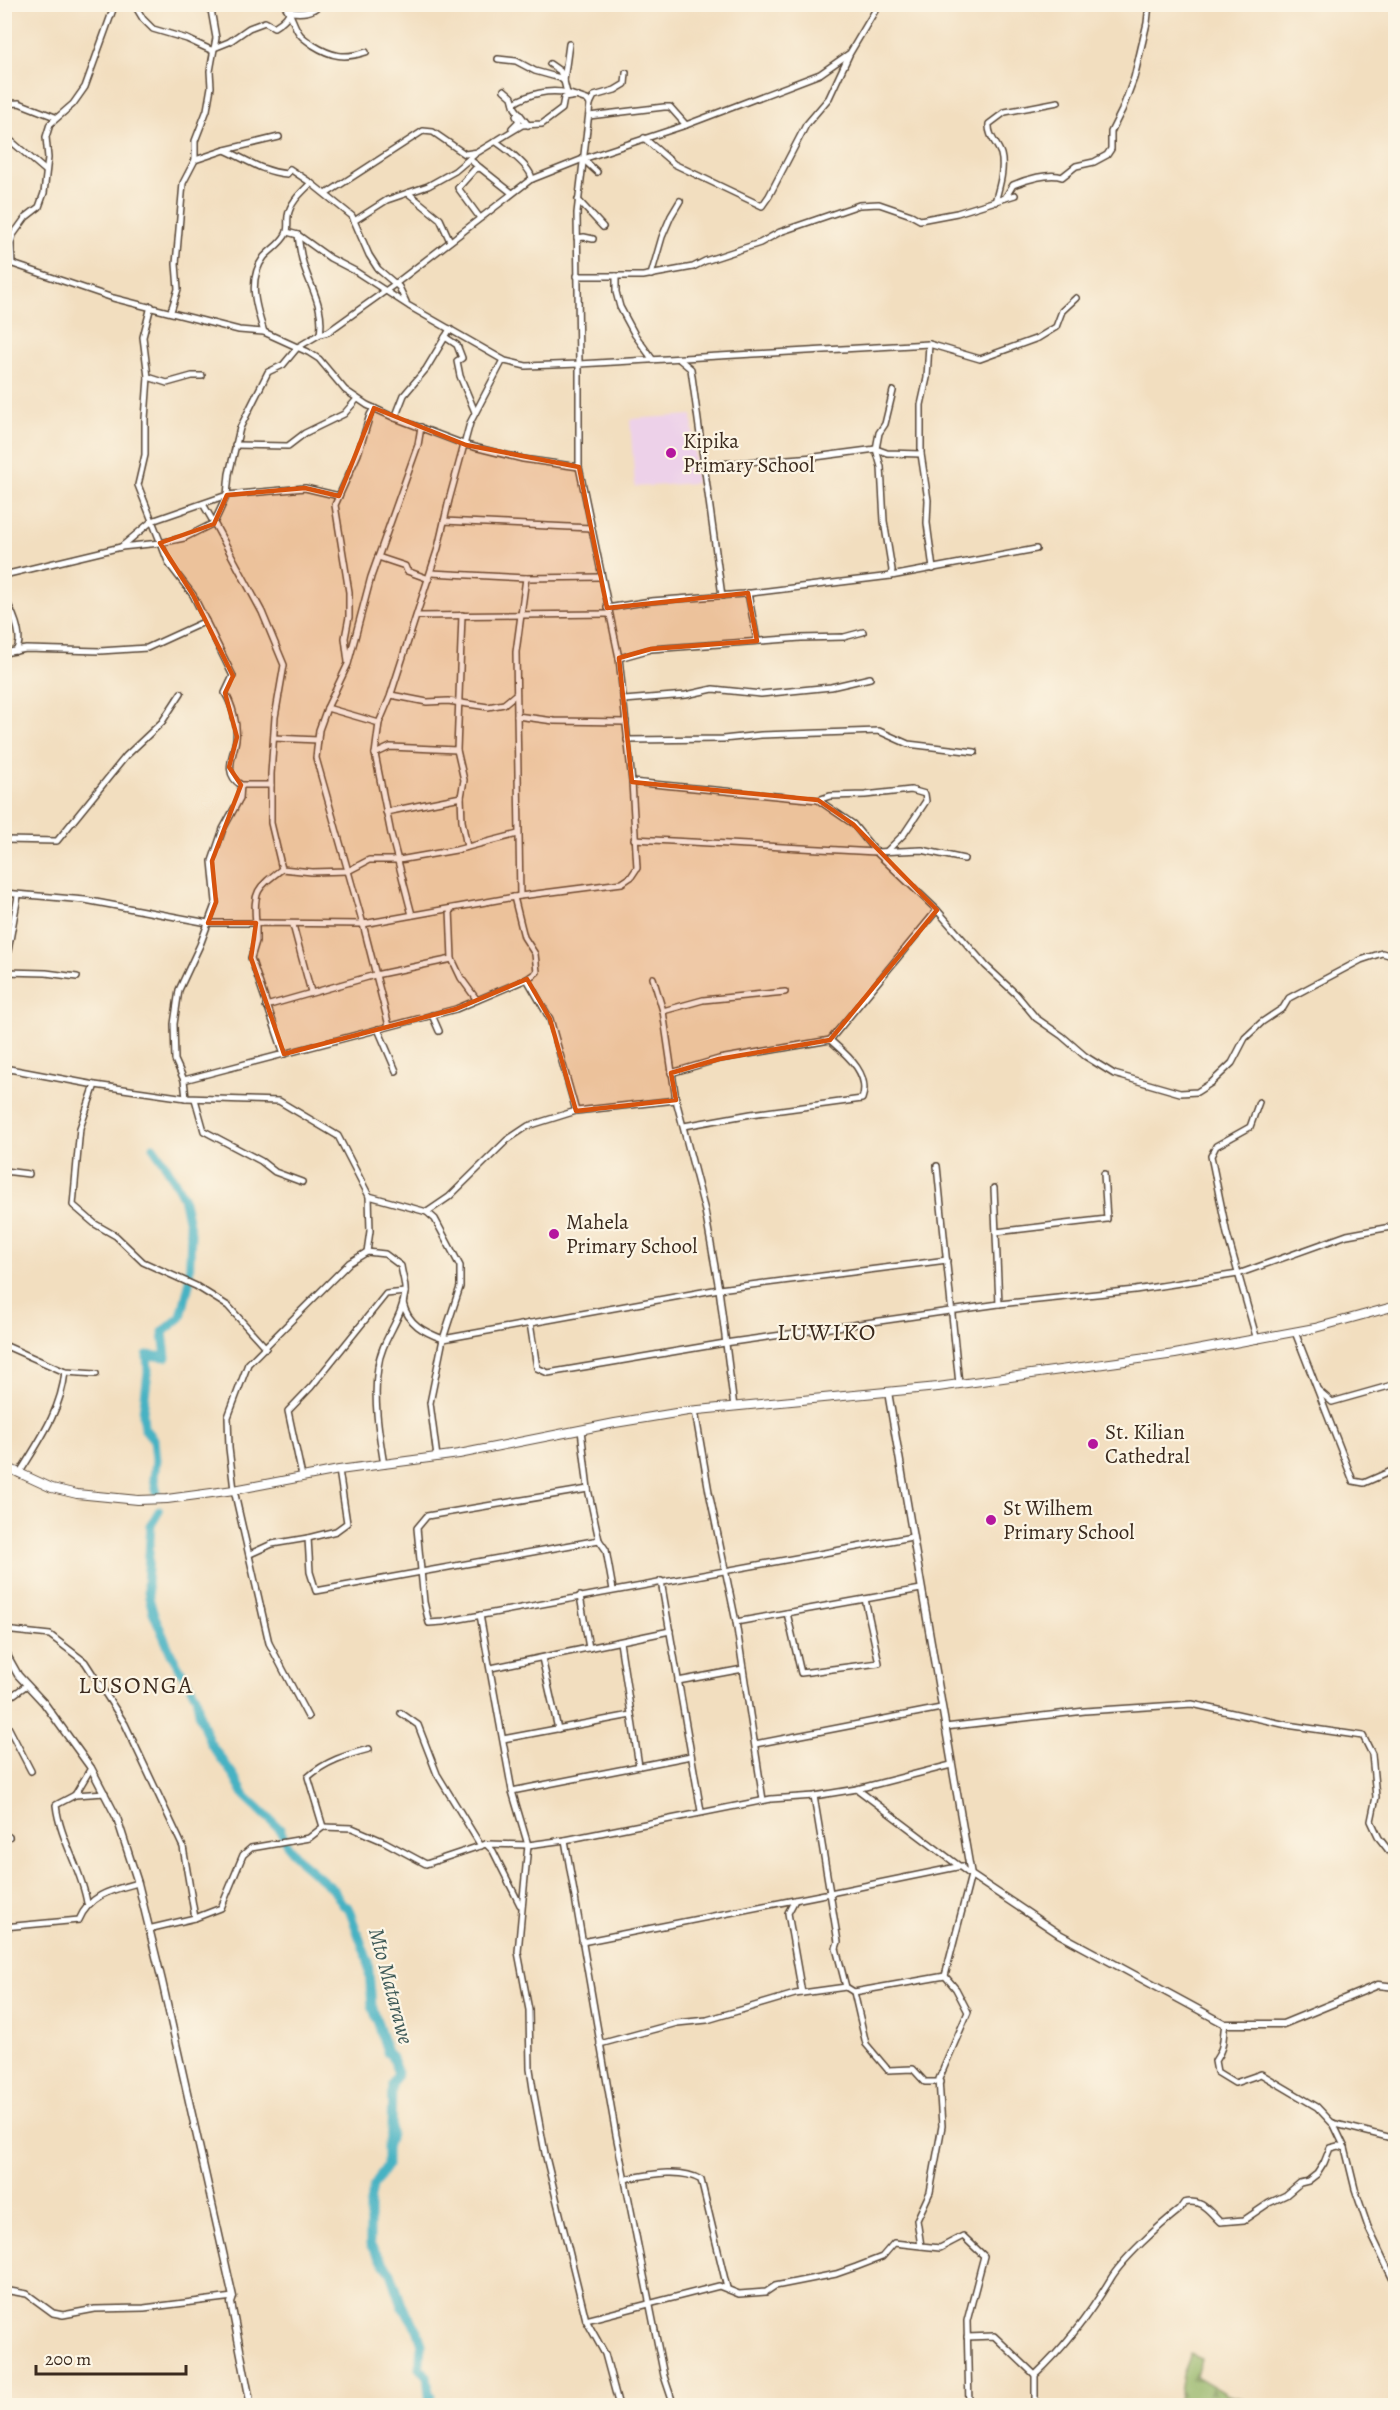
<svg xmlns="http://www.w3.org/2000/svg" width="1400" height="2410" viewBox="0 0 1400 2410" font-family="Alegreya,serif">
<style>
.built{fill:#edd1e9}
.forest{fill:url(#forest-firs);stroke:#687043;stroke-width:1.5}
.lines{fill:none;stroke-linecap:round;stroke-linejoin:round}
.river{stroke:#46b2c3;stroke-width:9}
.minor-casing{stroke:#564536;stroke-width:8}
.tertiary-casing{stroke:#564536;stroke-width:9}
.secondary-casing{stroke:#564536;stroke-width:10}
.minor{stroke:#fff;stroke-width:5}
.tertiary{stroke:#fff;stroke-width:6}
.secondary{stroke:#fff;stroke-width:8}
.marked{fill:#d7540e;fill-opacity:0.2;stroke:#d7540e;stroke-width:4.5;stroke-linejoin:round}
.poi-dot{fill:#b5179e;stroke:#fcf5e5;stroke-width:2}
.labels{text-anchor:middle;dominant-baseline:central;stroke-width:4.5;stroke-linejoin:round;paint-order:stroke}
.poi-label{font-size:21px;fill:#3b2a1e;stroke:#fcf5e5;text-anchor:start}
.water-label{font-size:22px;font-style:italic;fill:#3f5a58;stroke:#fcf5e5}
.quarter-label{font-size:24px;letter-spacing:1.5px;fill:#3b2a1e;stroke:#fcf5e5}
</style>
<defs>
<pattern id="forest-firs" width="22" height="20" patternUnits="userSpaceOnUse" patternTransform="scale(1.5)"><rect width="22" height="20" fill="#94b568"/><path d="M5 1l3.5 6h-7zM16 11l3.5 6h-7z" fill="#7a9355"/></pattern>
</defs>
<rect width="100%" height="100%" fill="#fcf5e5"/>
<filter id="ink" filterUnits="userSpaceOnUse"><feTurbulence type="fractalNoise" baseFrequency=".0167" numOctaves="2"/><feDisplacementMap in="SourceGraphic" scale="12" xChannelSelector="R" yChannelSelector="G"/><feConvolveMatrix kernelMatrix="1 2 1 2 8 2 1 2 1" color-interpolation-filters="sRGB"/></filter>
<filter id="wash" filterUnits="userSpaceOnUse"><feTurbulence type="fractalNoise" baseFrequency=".008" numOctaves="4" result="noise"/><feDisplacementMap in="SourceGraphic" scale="24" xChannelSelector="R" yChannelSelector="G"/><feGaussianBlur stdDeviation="1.35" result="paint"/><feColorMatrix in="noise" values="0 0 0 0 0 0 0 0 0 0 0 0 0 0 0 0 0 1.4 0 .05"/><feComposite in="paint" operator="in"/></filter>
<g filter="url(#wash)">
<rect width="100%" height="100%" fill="#f2debf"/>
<path class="built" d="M692 415 696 483 635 487 630 419Z"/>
<path class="forest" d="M1191 2354 1201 2359 1196 2376 1228 2395 1267 2405H1178L1183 2374Z"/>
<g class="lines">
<g class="river">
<path d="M153 1147 165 1164 183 1197 191 1233 189 1284 181 1317 163 1332 166 1357 147 1355 148 1372 143 1412 144 1428 154 1440 156 1460 154 1478 157 1493"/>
<path d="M159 1511 151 1525 147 1584 149 1597 153 1612 171 1654 196 1696 200 1717 210 1743 234 1776 245 1796 280 1829 287 1845 300 1861 333 1889 343 1905 348 1907 368 1961 372 2005 387 2052 391 2056 398 2073 392 2084 391 2134 387 2148V2166L373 2186 370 2203V2245L391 2273 402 2305 417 2329 422 2344C419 2353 421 2361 419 2368L427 2375 429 2395 431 2396 428 2401 429 2406"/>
</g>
</g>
</g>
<g filter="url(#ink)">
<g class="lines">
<defs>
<g id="minor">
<path d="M134 4 143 19 153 29 187 39 213 51"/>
<path d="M283 4C292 13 292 23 299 33 302 38 308 41 313 45 332 57 345 59 366 52"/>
<path d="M4 6 8 4"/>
<path d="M291 12C302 13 312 13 320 4"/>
<path d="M214 48 229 42 249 28 265 22 274 27C284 21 290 15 293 4"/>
<path d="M498 59 516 61 535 71 560 78 564 81 567 93 587 100 590 104"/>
<path d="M550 64 560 71 564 81"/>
<path d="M564 81 569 44"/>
<path d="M504 90 512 97 515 108 528 125"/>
<path d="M514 103C529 94 549 89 567 93V95"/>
<path d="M4 104 19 103 55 117"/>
<path d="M589 116 664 107H670L686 125"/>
<path d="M512 128 519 121 516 116 518 112"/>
<path d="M4 135 46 171"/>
<path d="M644 138 674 164 762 206 769 196 806 125 829 98 849 55"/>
<path d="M495 141C505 148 531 167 532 179"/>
<path d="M225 150 279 137"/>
<path d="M469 159 512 193"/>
<path d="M583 159 597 172"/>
<path d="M195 160 225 150C247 160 263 172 287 174L290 169 311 183 352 216 369 255 378 269 399 287 406 302"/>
<path d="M480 168 475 169 458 188 480 218"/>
<path d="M408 193 440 219 450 241"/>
<path d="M326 194 423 131 433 132 465 154 478 152 522 125 542 124 562 109 564 98 577 96"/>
<path d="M1005 198 1013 185C1025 180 1050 172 1062 177L1076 166 1094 162 1107 155 1111 149V132L1122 110 1134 78 1147 23 1149 4"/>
<path d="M578 200 603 227"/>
<path d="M995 202C999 188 1005 169 1001 154 997 143 988 136 989 124L1005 112 1058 102"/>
<path d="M354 221 387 200 428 186 455 171 475 154"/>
<path d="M287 232 298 235 330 258 355 271 409 306 505 361 526 366 579 364 577 213 590 104 594 96 615 90 625 84 626 73"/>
<path d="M298 235C299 242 300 251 302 259 308 284 325 305 320 334"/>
<path d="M577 238 584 237 593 239"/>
<path d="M4 261 113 298 239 330 264 332 308 352 319 359 345 390 367 405 395 418 466 445 523 459 579 467"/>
<path d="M12 264 11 244 13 235 26 217 39 207 44 193 48 158 46 137 50 124 73 104 85 87 115 4"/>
<path d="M651 275 662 237 671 216 680 201"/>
<path d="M577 276H643L693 267 705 261 760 243 780 232 859 205 879 204 911 215 920 220 957 213 1015 195"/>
<path d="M616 276V292L620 307 635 335 653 360"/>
<path d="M151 306 143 337 148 377 145 419V455L138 485 169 564 193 595 233 676 225 693C232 704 238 725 236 739 234 756 222 773 241 785L240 798 223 829 212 861 216 902 200 945 179 990 174 1024 175 1060 184 1080 186 1098"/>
<path d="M171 311 178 289 176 264 183 183 195 160V141L207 110 211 87 210 71 216 38 210 4"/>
<path d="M264 332C256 307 247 280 264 257 271 249 281 244 286 234 289 229 287 222 288 216 290 202 302 192 311 183"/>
<path d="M445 337 457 345 462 358 457 361 460 376 475 412"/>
<path d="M929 344 927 378 921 405V454L928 500 927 523 933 569"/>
<path d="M679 359 691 369 722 596"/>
<path d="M148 377 167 383 192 376H202"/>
<path d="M395 418 404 395 426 369 450 329"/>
<path d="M235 445 288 446 305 433 344 414 357 399"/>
<path d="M705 465 815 457 876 449 887 453 921 454"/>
<path d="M444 521 591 528"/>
<path d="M121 547 152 521 227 495 229 474 240 428 268 372 283 365 298 347 320 334 328 332 395 284 530 180 583 159 686 125 820 74 850 53 879 4"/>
<path d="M378 557 405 566 407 571 429 579"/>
<path d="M431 573 526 578 601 577"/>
<path d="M4 575 121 547 160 543 184 538 214 523 203 504"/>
<path d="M891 576 892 570 884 521 881 467 876 449 879 433 885 424 893 391"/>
<path d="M748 593 757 641"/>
<path d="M4 597C12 611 25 636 16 651"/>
<path d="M607 608 651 601 743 594 891 576 1036 549"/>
<path d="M417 616 609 614"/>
<path d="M4 653 26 649 100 651 147 648 206 621"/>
<path d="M619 658 651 649 801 638 844 637 863 632"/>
<path d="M348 662 345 638 349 617V592L335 505 358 454 370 415 374 408"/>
<path d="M391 695 427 702 448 701 488 707 504 704 516 694"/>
<path d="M624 700 686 695 713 689 761 694 831 687 870 678"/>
<path d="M327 708 379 723"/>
<path d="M517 716 554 721 626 722"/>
<path d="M274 738 318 740"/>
<path d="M627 740 723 739 761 735 879 731 908 744 975 752"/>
<path d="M457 750 464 780 461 797 462 821 467 847"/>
<path d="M375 754 390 747 457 750 462 615"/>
<path d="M632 782 818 800 853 824 876 852 937 910 986 966 1017 995 1036 1018 1062 1036 1085 1056 1114 1074 1180 1093 1197 1092 1211 1083 1232 1063 1245 1038 1262 1022 1283 1008 1289 998 1361 960 1382 953 1396 957"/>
<path d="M241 785H271"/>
<path d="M818 800 830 796 865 795 911 790 925 794 926 801 904 834 887 851"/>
<path d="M386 812 461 797"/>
<path d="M634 839 876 852 922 850 964 859"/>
<path d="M4 840 57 841 126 756 162 722 181 693"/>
<path d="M282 869 312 872 348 871 369 860H399L456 850 518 834"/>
<path d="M4 893 85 900 208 923H256C253 891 257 888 282 869L271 823V774L275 717 284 665 262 612 214 523 227 495 305 488 339 496"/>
<path d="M520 896 516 652 526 578"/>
<path d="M412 915 391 834 375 754 379 723 390 697 438 548 449 500 470 423 503 360"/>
<path d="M293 925 311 992"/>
<path d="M452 959 461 978 477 1000"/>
<path d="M5 972 46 973 77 977"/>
<path d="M4 973 18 896"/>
<path d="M653 978 663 1011 676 1100 705 1211 719 1289 734 1407"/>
<path d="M527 979 550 1019 576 1111"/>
<path d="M266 1006 375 975 452 959 450 909"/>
<path d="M663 1011 703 1000 785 992"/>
<path d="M432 1015 439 1031"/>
<path d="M389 1026 363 924 316 758 319 730 327 708 348 664 371 577 418 445 421 427"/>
<path d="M378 1029 396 1071"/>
<path d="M284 1054 251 958 256 941V923L363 924 520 896 622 883 631 877 637 868 632 782 619 658 579 467V364L929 344 980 359 1038 338 1056 327 1062 311 1076 298"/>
<path d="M4 1068 95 1085 186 1098 279 1101 338 1136 369 1196 370 1231 367 1252"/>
<path d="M671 1073 719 1059 830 1040 937 910"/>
<path d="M184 1080 456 1009 527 979 537 972 535 954 524 937 514 897"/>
<path d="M95 1085 80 1128 73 1205 95 1224 116 1236 143 1262 196 1286 228 1306 266 1348"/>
<path d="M195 1099 204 1131 261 1161 275 1172 302 1182"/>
<path d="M684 1126 751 1114 862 1099C871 1074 847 1055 830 1040"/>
<path d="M937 1166 959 1384"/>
<path d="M4 1171 29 1174"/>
<path d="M994 1188 999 1304"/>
<path d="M369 1196 427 1212 449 1197 507 1140 528 1126 576 1111 676 1100"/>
<path d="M427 1212 435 1219 460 1266V1287L443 1339 430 1403 437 1457"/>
<path d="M996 1232 1107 1219 1104 1174"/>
<path d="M403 1303C408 1324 424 1332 443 1339L719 1289 947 1260"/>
<path d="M530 1323 537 1368 548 1373 725 1343 999 1304 1135 1290 1238 1274 1347 1235 1396 1226"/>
<path d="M1295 1332 1353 1481 1364 1483 1396 1469"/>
<path d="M1257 1340 1227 1234 1211 1156 1216 1146 1250 1127 1259 1102"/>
<path d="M4 1345 65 1372 96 1374"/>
<path d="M1318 1390 1332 1402 1396 1384"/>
<path d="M695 1411 709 1492 736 1622 763 1800"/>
<path d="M581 1430 588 1489 599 1540 606 1550 613 1590"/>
<path d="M19 1474C39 1441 61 1411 65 1372"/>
<path d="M302 1476 288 1411 311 1387 386 1294 405 1292"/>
<path d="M588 1489 427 1516 417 1528 424 1602 429 1623 443 1622 912 1537"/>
<path d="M308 1538 336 1531 347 1523 339 1470"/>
<path d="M250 1554 272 1544 308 1538 310 1572 316 1591 599 1540"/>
<path d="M661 1581 701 1811"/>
<path d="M580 1596 589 1648"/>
<path d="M787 1613 801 1673 879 1663 865 1599"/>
<path d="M480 1615 512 1791 528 1845 518 1952 529 2010 530 2069 533 2089 545 2153 586 2320 605 2354 619 2406"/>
<path d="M736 1622 921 1589"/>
<path d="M4 1630 50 1635 85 1662 125 1724 183 1847 195 1918"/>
<path d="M620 1642 639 1766"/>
<path d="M542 1658 558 1729"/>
<path d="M491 1668 670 1631"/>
<path d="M678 1681 743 1669"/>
<path d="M4 1706 6 1700 27 1685"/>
<path d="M401 1713 418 1725 437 1774 481 1846"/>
<path d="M308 1717 269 1643 234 1490 229 1448 228 1417 248 1364 349 1263 367 1252 385 1254 401 1266C402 1274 406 1285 405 1293 402 1320 381 1340 378 1367 373 1399 379 1434 384 1465"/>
<path d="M4 1719 31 1771"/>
<path d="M945 1727 1085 1711 1192 1704 1287 1725 1363 1736 1372 1754 1376 1797 1371 1821 1379 1838 1396 1860"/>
<path d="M503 1739 631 1715"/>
<path d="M755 1744 941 1708"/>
<path d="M857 1789 971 1875 945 1976 956 1989 968 2012 939 2079 942 2126 930 2192 917 2220 921 2246 940 2248 963 2236 984 2256 967 2321 969 2406"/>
<path d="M512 1791 691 1756"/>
<path d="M75 1795 105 1793"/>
<path d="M323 1827 352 1828 385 1842 426 1864 486 1844 528 1845 565 1840 771 1799 814 1796 857 1789 951 1765"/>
<path d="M565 1840 616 2135 664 2376 674 2406"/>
<path d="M4 1841 9 1837"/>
<path d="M486 1844 493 1851 520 1905"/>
<path d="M795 1900 788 1913 802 1993"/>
<path d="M87 1903C82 1870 60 1840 56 1805L75 1795 91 1768"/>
<path d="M4 1927 79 1920C90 1894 112 1890 138 1883"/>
<path d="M148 1929 195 1918 221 1908 243 1855 251 1848 309 1838 323 1827 308 1777C326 1761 346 1755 369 1749"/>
<path d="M582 1942 830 1893 814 1796"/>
<path d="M945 1976 854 1992 846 1987 836 1948 838 1942 830 1893 962 1866"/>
<path d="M854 1992 866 2044 888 2070 913 2069 925 2082H940"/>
<path d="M1225 2024C1222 2040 1225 2047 1215 2061L1217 2072 1235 2083 1261 2074 1317 2107 1332 2123 1396 2139"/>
<path d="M600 2044 677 2023 707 2020 795 1994 846 1987"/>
<path d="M1333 2123 1345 2148 1355 2189 1368 2227 1396 2286"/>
<path d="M625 2179C647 2175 681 2167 701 2180L727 2288"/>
<path d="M4 2290 27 2294 53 2313 63 2315 95 2309 144 2308 233 2297"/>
<path d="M586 2320 719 2286 739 2294 766 2292 775 2286 836 2274 856 2267 882 2257 894 2243 921 2246"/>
<path d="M967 2337 994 2336 1035 2375C1065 2347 1089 2315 1110 2280 1122 2259 1160 2225 1179 2210L1184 2203C1201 2198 1209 2211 1220 2222L1244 2220 1269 2203 1286 2195 1300 2183 1308 2181 1317 2174 1324 2163 1330 2148 1338 2146 1345 2148"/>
<path d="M1035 2406V2375"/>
</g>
<g id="tertiary">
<path d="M888 1392 971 1875 1059 1934 1225 2024H1283L1378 1985 1396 1987"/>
<path d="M4 1650 18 1675 44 1703 91 1768 117 1818 138 1883 162 1981 233 2297 231 2303 251 2406"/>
</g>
<path id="secondary" d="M4 1466 52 1488 77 1494 138 1500 167 1499 234 1490 339 1470 459 1454 615 1423 688 1411 938 1387 1175 1354 1315 1328 1396 1306"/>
</defs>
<use href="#minor" class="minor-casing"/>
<use href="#tertiary" class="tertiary-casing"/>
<use href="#secondary" class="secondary-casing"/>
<use href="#minor" class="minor"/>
<use href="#tertiary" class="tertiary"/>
<use href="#secondary" class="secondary"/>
</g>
</g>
<path class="marked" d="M374 408 466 445 579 467 607 608 748 593 757 641 651 649 619 658 632 782 818 800 853 824 937 910 830 1040 719 1059 671 1073 676 1100 576 1111 550 1019 527 979 456 1009 284 1054 251 958 256 923H208L216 902 212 861 241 785 229 767 237 737 225 693 233 676 193 595 160 543 214 524 227 495 305 488 339 496Z"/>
<g class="poi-dot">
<circle cx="671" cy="453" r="6"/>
<circle cx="554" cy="1234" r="6"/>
<circle cx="1093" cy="1444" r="6"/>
<circle cx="991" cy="1520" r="6"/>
</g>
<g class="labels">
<g class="poi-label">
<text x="683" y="441">Kipika<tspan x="683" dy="24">Primary School</tspan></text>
<text x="566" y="1222">Mahela<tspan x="566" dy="24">Primary School</tspan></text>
<text x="1105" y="1432">St. Kilian<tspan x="1105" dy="24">Cathedral</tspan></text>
<text x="1003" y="1508">St Wilhem<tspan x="1003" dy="24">Primary School</tspan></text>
</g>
<g class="water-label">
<text transform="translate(391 1986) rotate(75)">Mto Matarawe</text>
</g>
<g class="quarter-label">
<text x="827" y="1332">LUWIKO</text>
<text x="136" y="1685">LUSONGA</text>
</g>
</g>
<rect width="1400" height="2410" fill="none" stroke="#fcf5e5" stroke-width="24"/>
<path d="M36 2365v9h150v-9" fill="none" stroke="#3b2a1e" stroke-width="3"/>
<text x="45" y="2365" font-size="18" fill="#3b2a1e" stroke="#fcf5e5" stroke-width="4.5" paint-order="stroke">200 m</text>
</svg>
